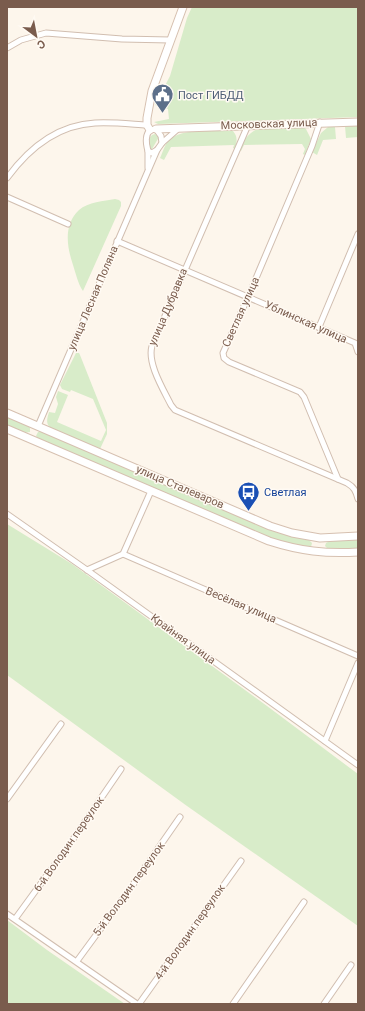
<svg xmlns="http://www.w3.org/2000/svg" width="365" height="1011" viewBox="0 0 365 1011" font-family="Roboto,sans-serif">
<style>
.green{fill:#d8ecc9}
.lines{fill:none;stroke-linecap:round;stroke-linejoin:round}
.street-casing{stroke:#d1beb0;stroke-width:7}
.secondary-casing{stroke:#d6c0b0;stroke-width:9}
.street{stroke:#fff;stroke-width:5}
.secondary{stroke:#fff;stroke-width:7}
.labels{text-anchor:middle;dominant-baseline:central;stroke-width:3;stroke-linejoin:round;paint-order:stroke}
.service-label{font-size:11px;fill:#4e5e75;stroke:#fffaf3;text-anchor:start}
.street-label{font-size:11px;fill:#7a5c4d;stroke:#fffaf3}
.transit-label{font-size:11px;fill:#164399;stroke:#fffaf3;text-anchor:start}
</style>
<rect width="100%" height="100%" fill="#fdf6ec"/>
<g class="green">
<path d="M192 7H358V117L158 124 154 122 169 119 168 109 155 105 170 76 187 18Z"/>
<path d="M345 126H358V137L346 138Z"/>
<path d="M303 127 306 129 311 139 305 155 303 154 305 149 302 144 244 145 241 151 239 150C242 142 250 131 258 129 271 127 290 128 303 127Z"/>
<path d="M328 127H335L336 139 323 140 317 155 312 152 321 133Z"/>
<path d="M230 131H233C238 137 237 142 235 149L233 148 234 145 171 147 164 160 160 158C163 152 165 143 170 139 184 128 213 131 230 131Z"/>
<path d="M155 134 159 137 152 149H150L149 139 152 135Z"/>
<path d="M115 199 119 200 121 202V206L83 291C78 284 76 274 73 265 67 247 63 225 79 210 88 202 104 201 115 199Z"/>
<path d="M76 353H79L80 355 107 423V434L100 449 52 429C45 424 47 419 49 412L55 413 58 404 56 397 58 391 68 395 57 422 101 441 106 430 93 399 71 390 70 392 62 389 60 385Z"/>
<path d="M7 416 28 425 30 428V432L23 433 7 426Z"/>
<path d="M38 432H42L290 536 309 540 312 543 311 547 306 548 273 539 39 440 36 436Z"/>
<path d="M7 524 72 564 267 706 358 774V926L187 806 7 675Z"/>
<path d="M358 540V549L329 550 325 546 326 543 330 541Z"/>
<path d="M7 920 47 950 125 1004H7Z"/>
</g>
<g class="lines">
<defs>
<g id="street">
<path d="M7 48 21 40 46 33 122 39 170 40"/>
<path d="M320 122 312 146 248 297 223 353 224 358 229 362 300 392 304 397 338 479"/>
<path d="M248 125 152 346C147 363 163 389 171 405L175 410 347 483C354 487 356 491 358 499"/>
<path d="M156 129 161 136 162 143 157 150 152 153 148 151C146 144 145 135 150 130Z"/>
<path d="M162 143 179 128"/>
<path d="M148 151V168"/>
<path d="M7 178C29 148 57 125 95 123 112 122 130 124 147 125"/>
<path d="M7 197 68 224"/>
<path d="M117 241 355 343 358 352"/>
<path d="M319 327 358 234"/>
<path d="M38 426 157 150"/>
<path d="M7 514 87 570 358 765"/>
<path d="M123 554 358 656"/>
<path d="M87 570 123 554 151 491"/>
<path d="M325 741 358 663"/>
<path d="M7 799 61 724"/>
<path d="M7 914 137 1004"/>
<path d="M15 919 69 845 121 769"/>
<path d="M77 961 132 886 180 817"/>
<path d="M139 1004 241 861"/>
<path d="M233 1004 304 902"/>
<path d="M324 1004 351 965"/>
</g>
<g id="secondary">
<path d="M156 129 358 122"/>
<path d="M150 130 147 125V118L152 91 183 7"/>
<path d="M7 413 270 526 292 533 320 538 358 536"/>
<path d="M7 429 269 541C300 551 326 554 358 552"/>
</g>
</defs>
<use href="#street" class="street-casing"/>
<use href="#secondary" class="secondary-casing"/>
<use href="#street" class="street"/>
<use href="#secondary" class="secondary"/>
</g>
<defs>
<symbol id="civic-pin" viewBox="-11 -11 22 30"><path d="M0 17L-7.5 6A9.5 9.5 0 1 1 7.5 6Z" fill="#5c6f8a" stroke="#fffaf3"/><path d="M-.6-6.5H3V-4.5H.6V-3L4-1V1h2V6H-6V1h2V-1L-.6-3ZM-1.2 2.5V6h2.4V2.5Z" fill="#fff"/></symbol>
<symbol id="bus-pin" viewBox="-11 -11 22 30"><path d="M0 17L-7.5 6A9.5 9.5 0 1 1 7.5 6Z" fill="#1a4fb4" stroke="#fffaf3"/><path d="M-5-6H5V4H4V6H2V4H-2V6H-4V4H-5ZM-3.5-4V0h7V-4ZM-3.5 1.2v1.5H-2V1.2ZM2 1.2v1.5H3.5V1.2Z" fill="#fff"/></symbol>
</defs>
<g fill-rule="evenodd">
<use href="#civic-pin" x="150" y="82" width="25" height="34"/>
<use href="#bus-pin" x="236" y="480" width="25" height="34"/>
</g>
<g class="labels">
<g class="service-label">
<text x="178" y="95">Пост ГИБДД</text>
</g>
<g class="street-label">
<text transform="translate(269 124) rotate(-2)">Московская улица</text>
<text transform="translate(93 298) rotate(-67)">улица Лесная Поляна</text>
<text transform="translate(168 307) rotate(-67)">улица Дубравка</text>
<text transform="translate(241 312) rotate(-66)">Светлая улица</text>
<text transform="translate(306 322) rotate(24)">Ублинская улица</text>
<text transform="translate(180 487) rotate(23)">улица Сталеваров</text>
<text transform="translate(241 605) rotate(23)">Весёлая улица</text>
<text transform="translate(183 639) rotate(36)">Крайняя улица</text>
<text transform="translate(69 844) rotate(-55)">6-й Володин переулок</text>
<text transform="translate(129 889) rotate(-54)">5-й Володин переулок</text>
<text transform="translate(190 932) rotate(-55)">4-й Володин переулок</text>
</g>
<g class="transit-label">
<text x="264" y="492">Светлая</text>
</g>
</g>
<rect width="365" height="1011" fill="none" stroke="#7a5c4d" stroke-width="16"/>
<g transform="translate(36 36) rotate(148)" stroke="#fffaf3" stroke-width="3" paint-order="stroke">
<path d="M0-3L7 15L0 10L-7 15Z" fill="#7a5c4d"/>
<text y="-6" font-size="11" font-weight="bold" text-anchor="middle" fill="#7a5c4d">С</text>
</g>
</svg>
